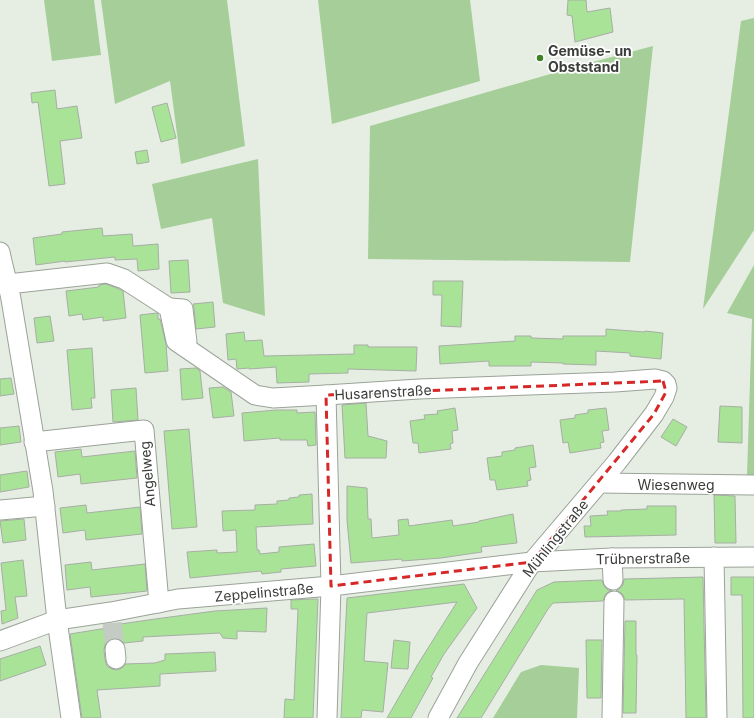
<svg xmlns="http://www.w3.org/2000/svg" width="754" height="718" viewBox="0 0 754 718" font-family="Inter,sans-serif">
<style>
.green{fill:#a5ce98}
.building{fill:#a9e397;stroke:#a7aea5}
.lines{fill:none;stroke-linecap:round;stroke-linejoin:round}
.minor-tunnel{stroke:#c4cbc2;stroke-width:19;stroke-dasharray:19 10;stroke-linecap:butt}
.minor-casing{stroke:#9ba399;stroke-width:21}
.minor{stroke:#fff;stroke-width:19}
.marked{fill:none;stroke:#d62828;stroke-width:3;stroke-dasharray:8 5;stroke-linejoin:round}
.poi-dot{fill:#3e8225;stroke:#fff;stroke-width:1.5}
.labels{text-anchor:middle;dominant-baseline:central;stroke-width:3.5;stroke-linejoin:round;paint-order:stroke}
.poi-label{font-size:14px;font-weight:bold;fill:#3a3d39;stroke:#fff;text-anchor:start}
.street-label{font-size:14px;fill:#3a3d39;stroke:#fff}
</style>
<rect width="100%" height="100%" fill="#e6eee4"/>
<g class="green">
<path d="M44 0H94L101 55 52 61Z"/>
<path d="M101 0H227L245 146 181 164 170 81 115 104Z"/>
<path d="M318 0H470L480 81 332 124Z"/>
<path d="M754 18V230L703 309 741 21Z"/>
<path d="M653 46 630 262 368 259 370 126 578 66Z"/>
<path d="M258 159 265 316 223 303 212 218 161 229 152 184Z"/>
<path d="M754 265V475H747L752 319 727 313Z"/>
<path d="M541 665 579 668 577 718H493L521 672Z"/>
</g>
<g class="building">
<path d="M568 0H586L587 12 610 8 613 32 575 42 572 16 567 15Z"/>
<path d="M55 90 57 109 77 106 82 138 60 141 65 184 49 186 38 102 32 103 31 93Z"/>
<path d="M167 103 176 138 161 142 152 107Z"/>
<path d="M147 150 149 162 137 164 135 152Z"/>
<path d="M102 228 103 236 132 234 133 246 158 244 159 269 138 271 137 259 115 260V257L65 262V261L36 265 33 238 62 234V232Z"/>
<path d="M188 260 190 292 171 293 169 261Z"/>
<path d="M433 281H463L461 327 441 326 442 295H433Z"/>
<path d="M106 284 119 289 123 291 126 318 103 321V317L83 320 82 314 69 316 66 291 99 287V285Z"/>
<path d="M213 302 215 327 196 329 194 308 193 304Z"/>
<path d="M157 313 158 314V319H160L166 344 168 371 145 373 140 315Z"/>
<path d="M50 316 54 341 37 343 34 318Z"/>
<path d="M606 329 645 332V331L663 333 661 359 630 356V353L596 351V365L563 364V363L531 362V366H489V361L440 364 439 346 515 341V336H531V338L563 339V336H606Z"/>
<path d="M244 332 245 341 262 340 264 356 354 354V345H368V347H417L416 371 348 369V373L309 374V382L277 383 276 367 249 369V368L237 369 236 359 228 360 226 334Z"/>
<path d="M92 348 95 398H91L92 408 72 410 67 350Z"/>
<path d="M196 368 200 371 203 398 182 400 180 369Z"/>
<path d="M11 378 14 394 0 396V379Z"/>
<path d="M223 387 231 392 234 416 213 418 209 388Z"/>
<path d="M136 388 138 420 113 422 111 390Z"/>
<path d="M366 403 368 436 387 441 386 458H345L342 405Z"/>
<path d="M720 406 742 407V443L718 442Z"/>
<path d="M455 408 458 430 452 431 453 443 450 444 451 449 419 453 418 443H413L410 421 425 419 424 415 438 414 437 411Z"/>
<path d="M606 408 609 430 602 431 604 442 600 443 601 448 570 453 568 442 563 443 560 420 575 418V415L588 413V410Z"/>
<path d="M276 410H297V413L315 412 316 445 308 446 307 440H280V438L244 441 242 413Z"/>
<path d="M673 419 687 427 676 446 661 437Z"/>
<path d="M19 426 21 442 0 445V428Z"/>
<path d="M189 429 197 527 172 529 164 431Z"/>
<path d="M533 445 536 467 529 468 531 480 527 481 528 486 497 490 495 480H490L487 458 502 456V452L515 450V448Z"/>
<path d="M81 449 82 457 135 451 137 478 81 484 80 474 58 477 55 452Z"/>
<path d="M27 471 29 487 0 492V475Z"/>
<path d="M347 486 367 488 368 519H371L372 538 399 535 398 520 408 519 409 526 452 520 453 526 479 522V521L513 514 517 543 481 547 482 552 441 558 402 561V559L351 563 347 520Z"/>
<path d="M312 494 313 524 256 527 257 550H259L260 554 279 552V547L314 544 316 566 281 569V572L262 574 261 571 190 578 187 552 217 550V553L237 552 236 530 223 531 222 511 255 510V505L277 504V501L289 500V498L299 497V495Z"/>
<path d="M714 495 735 496 736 543H715Z"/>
<path d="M86 505 87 513 140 507 142 534 86 540 85 530 63 533 60 508Z"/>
<path d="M647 506H676V535L585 537 584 526H591L590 516 608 515 607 511H621V510L647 509Z"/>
<path d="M24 519 26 540 3 543 0 521Z"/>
<path d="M23 560 27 596 15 597 18 618 2 624 1 611 6 610 1 563Z"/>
<path d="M91 562 92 570 145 564 147 591 91 597 90 587 67 590 65 565Z"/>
<path d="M703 577 706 718H686L684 599 625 600 623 595 620 592 616 590 619 589 623 585 624 579Z"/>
<path d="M731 577H754V718H743L742 595H731Z"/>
<path d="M602 580 604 586 608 590 612 591 608 592 605 595 603 601 553 603 548 609 481 718H457L537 590 554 582Z"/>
<path d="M464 584 477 608 444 654 431 677 433 678 411 718H387L418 664 457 602 367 613 364 661 388 663 383 712 362 710 361 718H341L347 598Z"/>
<path d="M311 599H318L313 718H284L285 699 294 700 298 609H291V600Z"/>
<path d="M267 608 266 632 237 631V639L223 638 220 633 143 637V641L124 643 119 639 114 638 109 640 105 645 104 650 105 660 107 666 112 669 117 670 122 668 125 664 155 663 165 660V654L215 652 216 671 160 674V686L97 690 101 718H82L70 634 107 628V626L155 619 215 611Z"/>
<path d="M625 621H636V655H637L636 713H623Z"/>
<path d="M394 640 410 642 408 669 391 668Z"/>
<path d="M586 640H602L601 698H587Z"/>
<path d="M40 646 46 665 0 681V659Z"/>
</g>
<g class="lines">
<path class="minor-tunnel" d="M112 623 115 649"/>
<defs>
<g id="minor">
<path d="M0 252C3 268 8 283 11 299L43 491 57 620 71 718"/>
<path d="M0 278 8 284 107 273 124 279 169 308 176 341 255 395 273 398 326 395"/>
<path d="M169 308 183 309 187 342"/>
<path d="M34 442 144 430 159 603"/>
<path d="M599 483 754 485"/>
<path d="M0 510 45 506"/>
<path d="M714 557 717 718"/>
<path d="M612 558 613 580"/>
<path d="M0 641 57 620 111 612 178 599 331 586 532 562 612 558 754 557"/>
<path d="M115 649 116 659"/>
<path d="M327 718 331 586 326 395 419 389 615 382 655 379 663 381 666 384 667 388 664 397 654 414 617 462 532 562 468 663 438 718"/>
<path d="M612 718 614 601"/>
</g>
</defs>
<use href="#minor" class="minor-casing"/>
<use href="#minor" class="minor"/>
</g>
<path class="marked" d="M663 381 666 392 654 414 532 562 331 586 326 395Z"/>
<circle class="poi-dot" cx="540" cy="58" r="4"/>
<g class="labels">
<g class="poi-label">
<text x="548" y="50">Gemüse- un<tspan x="548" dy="16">Obststand</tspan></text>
</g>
<g class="street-label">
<text transform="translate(383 392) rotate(-3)">Husarenstraße</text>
<text transform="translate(147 474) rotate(-95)">Angelweg</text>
<text x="676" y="484">Wiesenweg</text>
<text transform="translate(555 538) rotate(-51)">Mühlingstraße</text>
<text transform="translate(643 558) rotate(-1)">Trübnerstraße</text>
<text transform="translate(264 592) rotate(-5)">Zeppelinstraße</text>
</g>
</g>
</svg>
